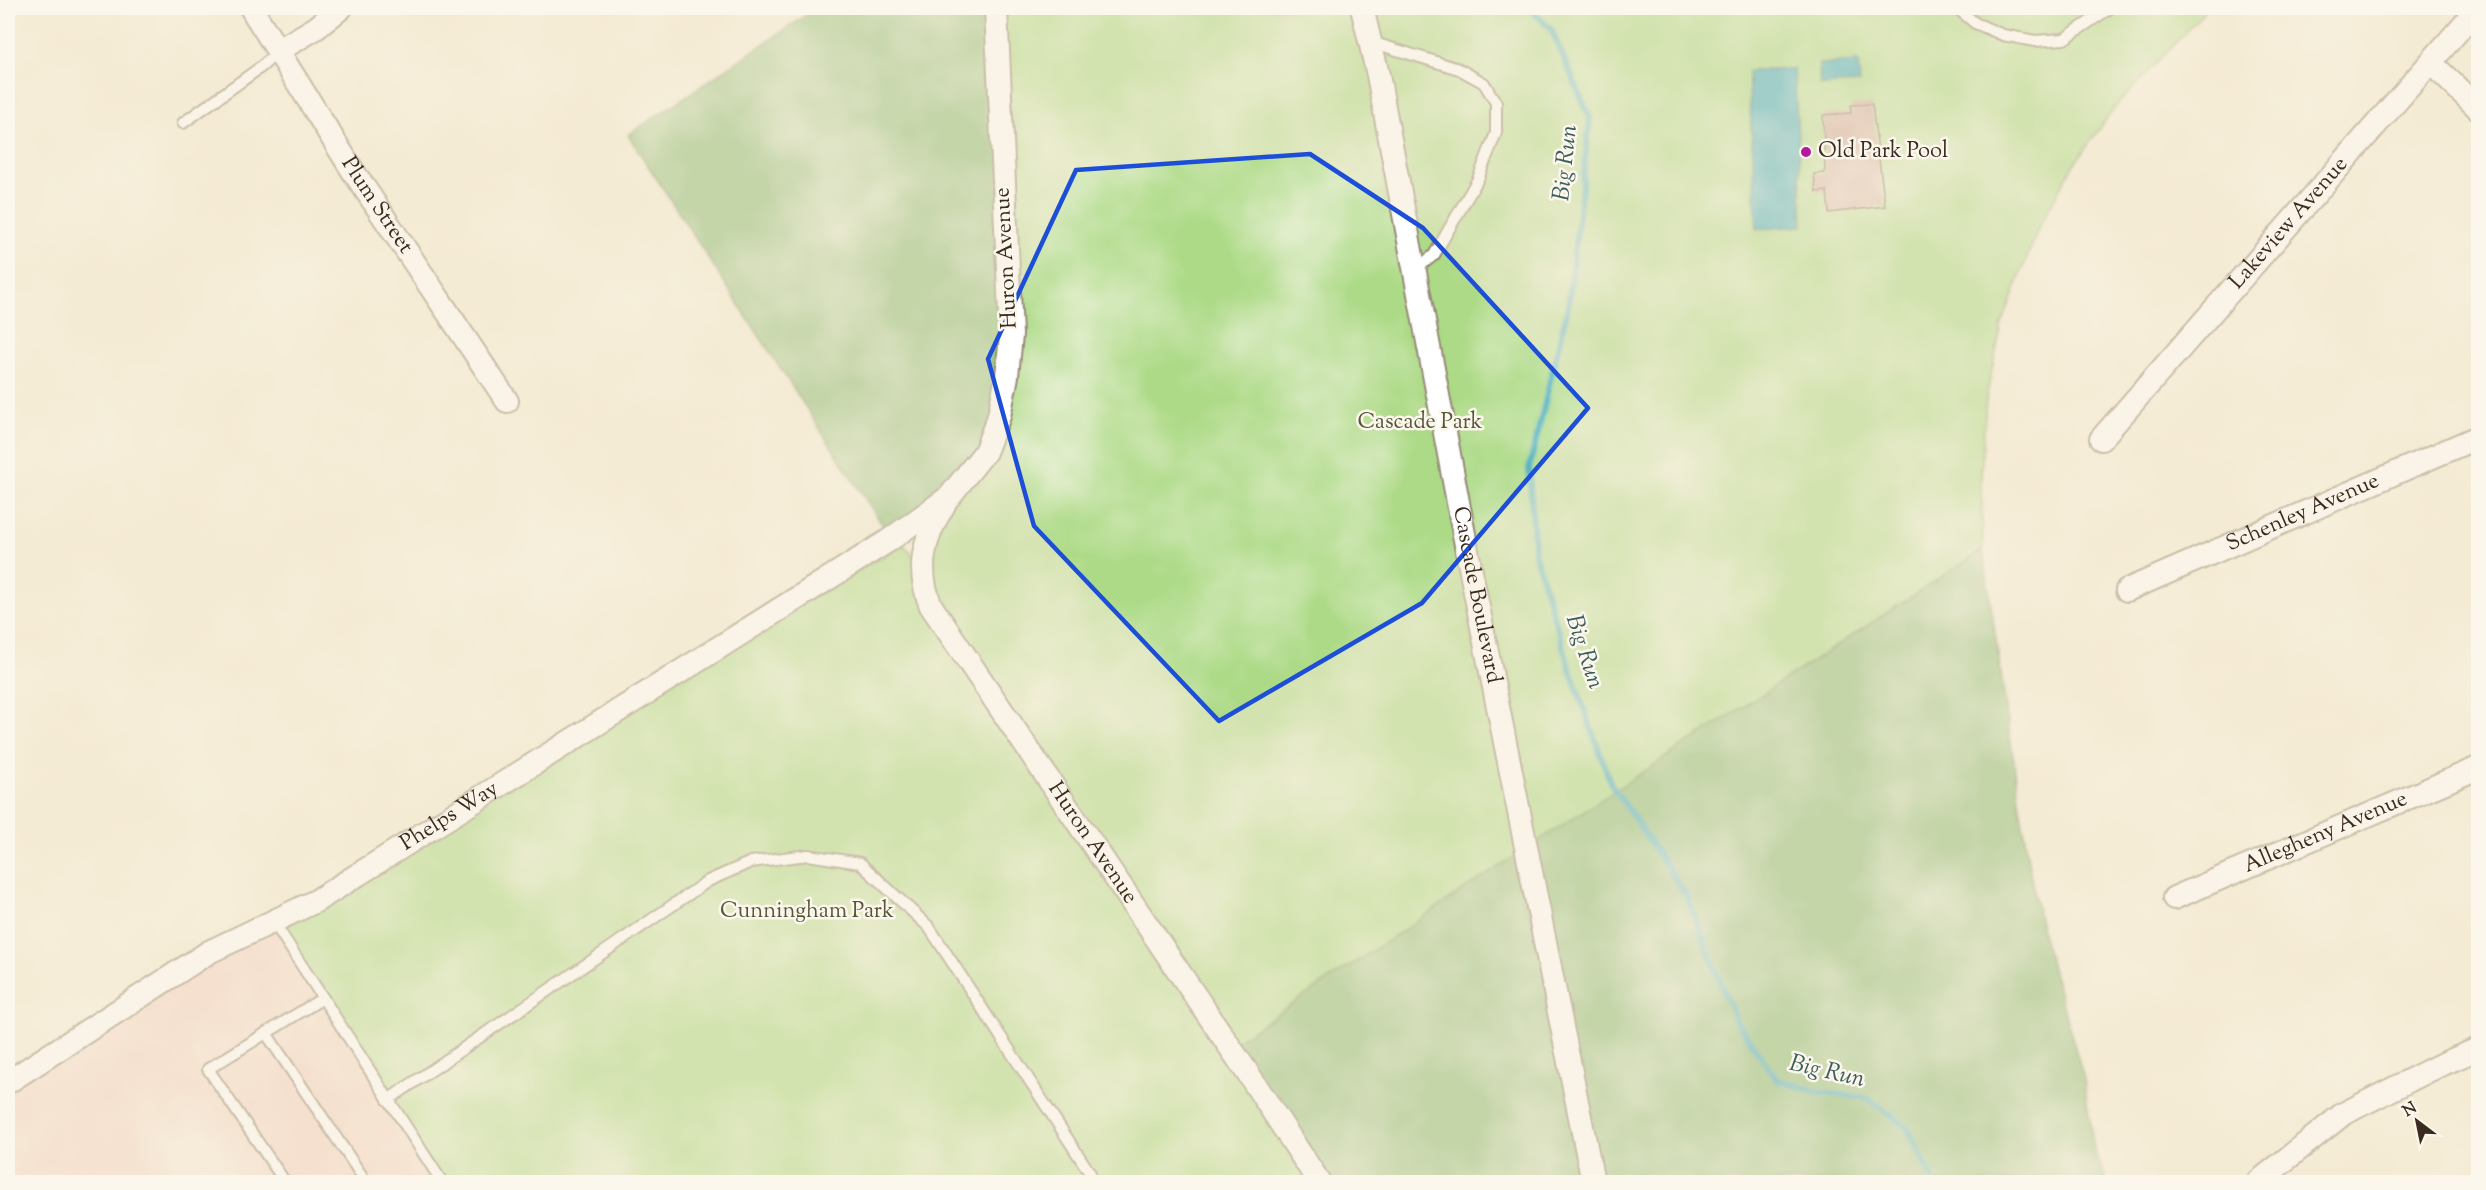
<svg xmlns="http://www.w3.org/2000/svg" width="2486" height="1190" viewBox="0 0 2486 1190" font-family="'Sorts Mill Goudy',serif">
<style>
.built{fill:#f7d1c8}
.green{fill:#acda86;stroke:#748252;stroke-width:1.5}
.forest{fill:#89ba73;stroke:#627248;stroke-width:1.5}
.water{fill:#3dabbc;stroke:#3c6a6d;stroke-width:1.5}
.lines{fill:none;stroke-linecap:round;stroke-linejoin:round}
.stream{stroke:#3dabbc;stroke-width:6}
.building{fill:#cd9c94}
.lane-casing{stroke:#988a79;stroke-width:14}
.street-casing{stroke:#988a79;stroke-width:26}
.lane{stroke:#fff;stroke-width:10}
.street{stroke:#fff;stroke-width:22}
.marked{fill:none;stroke:#1d4ed8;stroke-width:4.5;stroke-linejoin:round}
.poi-dot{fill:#b5179e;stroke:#fbf7ec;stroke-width:2}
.labels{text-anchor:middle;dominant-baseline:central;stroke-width:5;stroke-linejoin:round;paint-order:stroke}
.poi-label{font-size:22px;fill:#3b2a1e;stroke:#fbf7ec;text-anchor:start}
.street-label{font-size:22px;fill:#3b2a1e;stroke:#fbf7ec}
.park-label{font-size:22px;fill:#575638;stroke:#fbf7ec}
.water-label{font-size:24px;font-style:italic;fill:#3c5e5d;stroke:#fbf7ec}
</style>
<rect width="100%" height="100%" fill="#fbf7ec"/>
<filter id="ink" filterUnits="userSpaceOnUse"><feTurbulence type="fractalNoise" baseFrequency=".0167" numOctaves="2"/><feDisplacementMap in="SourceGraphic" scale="12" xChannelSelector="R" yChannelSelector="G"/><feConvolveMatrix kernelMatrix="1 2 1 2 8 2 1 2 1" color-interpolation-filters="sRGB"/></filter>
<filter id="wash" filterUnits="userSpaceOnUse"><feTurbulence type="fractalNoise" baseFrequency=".008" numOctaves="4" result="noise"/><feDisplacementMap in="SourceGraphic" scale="24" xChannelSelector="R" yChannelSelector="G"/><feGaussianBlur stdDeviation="1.35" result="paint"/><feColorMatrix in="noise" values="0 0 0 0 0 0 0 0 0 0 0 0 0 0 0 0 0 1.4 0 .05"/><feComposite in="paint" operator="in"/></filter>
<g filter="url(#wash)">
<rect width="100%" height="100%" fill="#f4ebd4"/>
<path class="built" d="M272 920 442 1182H8V1082Z"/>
<path class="green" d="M996 8H2208L2116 106 2072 167 2039 226 2002 324 1986 398 1981 476 1983 550 1230 1046 1319 1182H442L272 920 902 544 910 551 918 563Z"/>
<g class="forest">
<path d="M817 8H996L1011 335 985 452 889 535 628 135Z"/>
<path d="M1983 550 2029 867 2043 937 2084 1079 2094 1150 2107 1182H1319L1229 1046 1527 848Z"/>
</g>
<g class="water">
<path d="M1858 62 1860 83 1820 85 1819 64Z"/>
<path d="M1794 69 1803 226 1757 229 1748 71Z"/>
</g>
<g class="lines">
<path class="stream" d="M1529 8 1551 29 1590 118 1568 306 1529 469 1535 555 1570 669 1611 784 1686 895 1735 1019 1777 1080 1821 1093 1867 1098 1908 1128 1934 1182"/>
</g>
<g id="blocks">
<path class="building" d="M1872 104 1885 206 1829 213 1827 191 1816 192 1814 174 1825 173 1823 115 1851 113V105Z"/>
</g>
</g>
<g filter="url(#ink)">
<use href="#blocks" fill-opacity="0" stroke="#988a79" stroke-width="1.5"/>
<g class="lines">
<defs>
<g id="lane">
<path d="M1957 8 1975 23 2003 35 2035 41 2064 39 2110 8"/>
<path d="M1371 42 1459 69 1484 83 1496 103V133L1478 179 1434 255 1415 270"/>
<path d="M183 123 261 67 279 51"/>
<path d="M273 921 442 1182"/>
<path d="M266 1033 366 1182"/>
<path d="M388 1100 708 881 751 862 808 855 860 863 929 927 1090 1173"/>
<path d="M285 1182 208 1069 323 998"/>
</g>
<g id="street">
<path id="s1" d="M251 8 353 171 507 401"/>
<path id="s2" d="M1362 8 1378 75 1472 577 1593 1182"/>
<path d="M279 50 316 28 341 8"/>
<path d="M2431 63 2478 108"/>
<path id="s3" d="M2101 439 2478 8"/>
<path id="s4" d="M944 505C923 538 916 570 931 606L1251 1078 1319 1182"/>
<path id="s5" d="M2127 590 2478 437"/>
<path id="s6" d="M2174 898 2478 768"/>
<path id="s7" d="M8 1082 209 952 316 901 888 541 949 497 985 452 999 416 1007 376 1011 335 996 8"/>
<path d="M2258 1182 2343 1114 2438 1066 2478 1049"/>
</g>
</defs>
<use href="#lane" class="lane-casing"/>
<use href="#street" class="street-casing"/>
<use href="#lane" class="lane"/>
<use href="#street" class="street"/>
</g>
</g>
<path d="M0 0H2486V1190H0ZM1310 154 1423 228 1588 408 1422 603 1219 721 1034 526 988 359 1076 170Z" fill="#f4ebd4" fill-opacity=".55" fill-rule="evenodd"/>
<path class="marked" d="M1310 154 1423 228 1588 408 1422 603 1219 721 1034 526 988 359 1076 170Z"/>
<circle class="poi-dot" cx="1806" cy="152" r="6"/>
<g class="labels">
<g class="poi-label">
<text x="1818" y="152">Old Park Pool</text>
</g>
<g class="street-label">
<text stroke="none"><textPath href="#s1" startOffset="234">Plum Street</textPath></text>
<text stroke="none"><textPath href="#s3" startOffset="286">Lakeview Avenue</textPath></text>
<text transform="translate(1007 258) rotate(-93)">Huron Avenue</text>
<text stroke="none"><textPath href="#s5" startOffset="192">Schenley Avenue</textPath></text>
<text stroke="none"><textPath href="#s2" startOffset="598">Cascade Boulevard</textPath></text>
<text stroke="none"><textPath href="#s7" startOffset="516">Phelps Way</textPath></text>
<text stroke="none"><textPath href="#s6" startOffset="165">Allegheny Avenue</textPath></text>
<text stroke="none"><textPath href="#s4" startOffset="393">Huron Avenue</textPath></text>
</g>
<g class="park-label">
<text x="1420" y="423">Cascade Park</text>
<text x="807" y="912">Cunningham Park</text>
</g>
<g class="water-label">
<text transform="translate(1566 163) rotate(-84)">Big Run</text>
<text transform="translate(1584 652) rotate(72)">Big Run</text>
<text transform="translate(1827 1072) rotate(13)">Big Run</text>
</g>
</g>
<rect width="2486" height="1190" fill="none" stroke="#fbf7ec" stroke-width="30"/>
<g transform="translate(2417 1121) rotate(328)" stroke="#fbf7ec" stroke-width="4.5" paint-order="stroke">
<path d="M0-4.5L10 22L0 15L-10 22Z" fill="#3b2a1e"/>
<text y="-9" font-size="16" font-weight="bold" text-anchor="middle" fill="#3b2a1e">N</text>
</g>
</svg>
